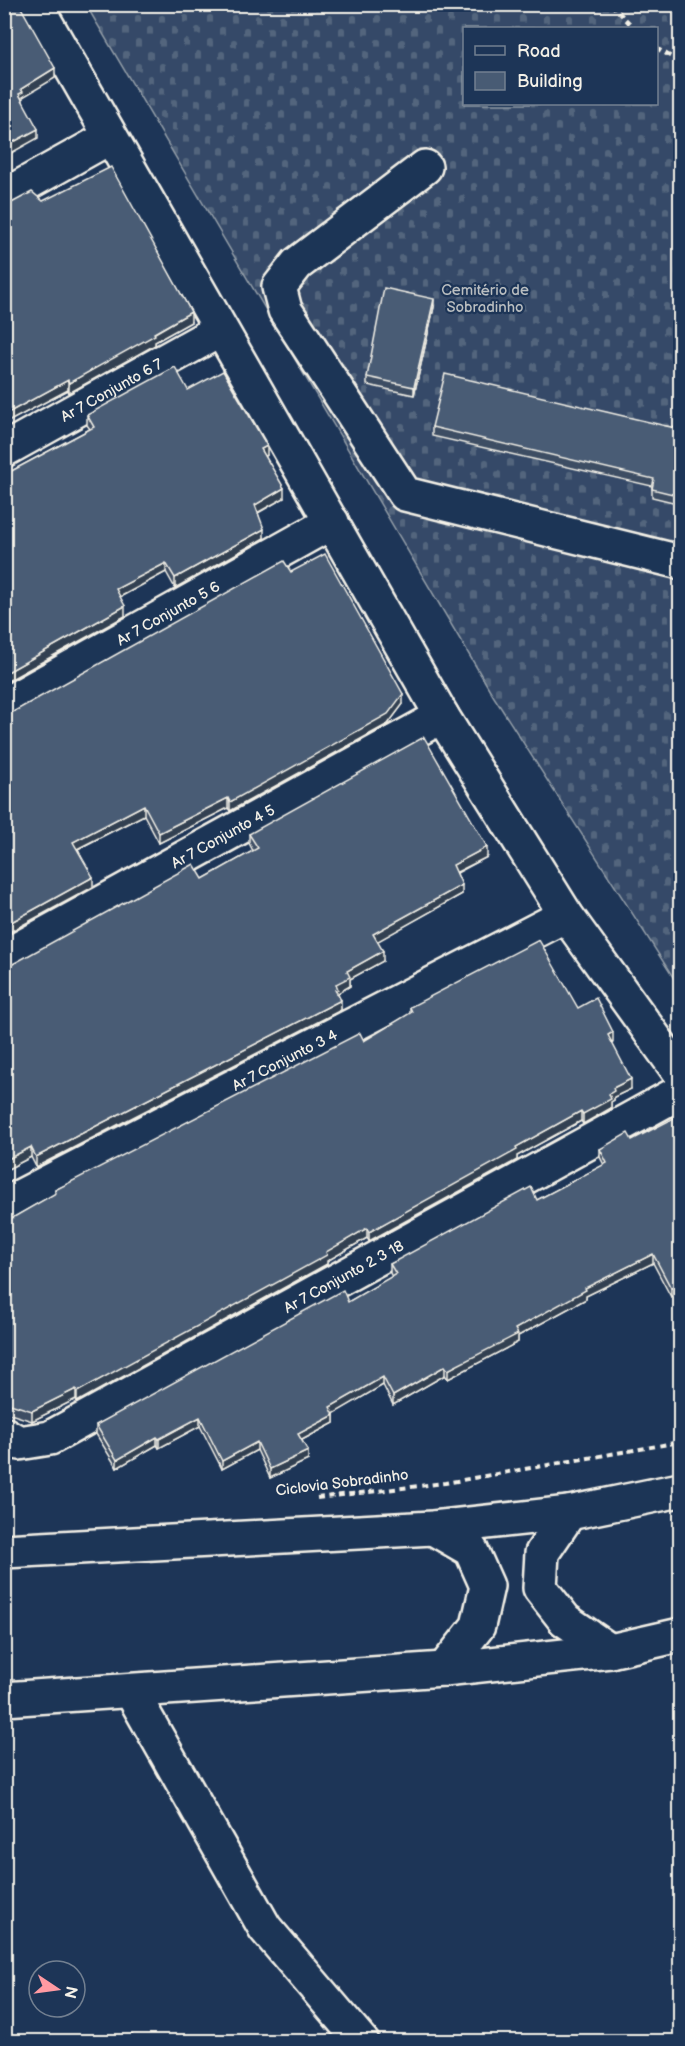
<svg xmlns="http://www.w3.org/2000/svg" width="685" height="2046" viewBox="0 0 685 2046" font-family="'Balsamiq Sans',sans-serif">
<style>
.cemetery{fill:url(#cemetery-stones);stroke:#949ea8;stroke-width:1.5;fill-rule:evenodd}
.lines{fill:none;stroke-linecap:round;stroke-linejoin:round}
.minor-casing{stroke:#f4f1e8;stroke-width:38}
.major-casing{stroke:#f4f1e8;stroke-width:38}
.path{stroke:#f4f1e8;stroke-width:4;stroke-dasharray:6 4.5;stroke-linecap:butt}
.minor{stroke:#1d3557;stroke-width:33}
.major{stroke:#1d3557;stroke-width:33}
.wall{fill:#3e4e64;stroke:#f4f1e8;stroke-width:1.5}
.shaded-wall{fill:#324051;stroke:#f4f1e8;stroke-width:1.5}
.building{fill:#485b74;stroke:#f4f1e8;stroke-width:1.5}
.labels{text-anchor:middle;dominant-baseline:central;stroke-width:4.5;stroke-linejoin:round;paint-order:stroke}
.park-label{font-size:15px;fill:#bbbfc1;stroke:#1d3557}
.street-label{font-size:15px;fill:#f4f1e8;stroke:#1d3557}
</style>
<defs>
<pattern id="cemetery-stones" width="16" height="16" patternUnits="userSpaceOnUse" patternTransform="scale(1.5)"><rect width="16" height="16" fill="#354a67"/><path d="M2 7V4a2 2 0 0 1 4 0v3zM10 15v-3a2 2 0 0 1 4 0v3z" fill="#53657d"/></pattern>
</defs>
<rect width="100%" height="100%" fill="#1d3557"/>
<filter id="ink" filterUnits="userSpaceOnUse"><feTurbulence type="fractalNoise" baseFrequency=".0167" numOctaves="2"/><feDisplacementMap in="SourceGraphic" scale="12" xChannelSelector="R" yChannelSelector="G"/><feConvolveMatrix kernelMatrix="1 2 1 2 8 2 1 2 1" color-interpolation-filters="sRGB"/></filter>
<g filter="url(#ink)">
<path class="cemetery" d="M86 5H680V988L494 697ZM464 28H656V104H464Z"/>
<g class="lines">
<defs>
<g id="minor">
<path d="M35 4 442 716 566 915 680 1073"/>
<path d="M425 167 297 264 279 287 285 310 405 494 680 562"/>
<path d="M4 196 110 137"/>
<path id="s1" d="M4 450 220 330"/>
<path id="s2" d="M4 705 332 522"/>
<path id="s3" d="M4 957 442 716"/>
<path id="s4" d="M4 1205 566 915"/>
<path id="s5" d="M4 1434 19 1443 50 1438 680 1092"/>
<path d="M131 1691 265 1928 362 2042"/>
</g>
<g id="major">
<path d="M569 1513 542 1553 540 1588 565 1620 610 1651"/>
<path d="M433 1528 471 1550 487 1586 478 1626 444 1669"/>
<path d="M4 1551 433 1528 569 1513 680 1490"/>
<path d="M4 1699 444 1669 610 1651 680 1635"/>
</g>
</defs>
<use href="#minor" class="minor-casing"/>
<use href="#major" class="major-casing"/>
<g class="path">
<path d="M611 4 634 28"/>
<path d="M656 48 680 62"/>
<path d="M317 1498 445 1483 680 1442"/>
</g>
<use href="#minor" class="minor"/>
<use href="#major" class="major"/>
</g>
<g class="wall">
<path d="M4 207 191 322 155 342V345L69 393 68 390 4 424Z"/>
<path d="M434 307 414 395 367 385V377Z"/>
<path d="M188 390 267 455 265 457 284 498 258 513 264 538 175 588 166 572 120 597 125 616 4 683V475L90 429 87 425V415Z"/>
<path d="M666 426 676 428 681 427V504L652 497V486L432 436V427Z"/>
<path d="M291 572 403 704 388 724 230 811 228 808 159 843 144 815 78 849 93 887 13 712Z"/>
<path d="M249 834 487 857 457 873 462 894 377 941 383 961 350 979V986L338 993 341 1010 36 1167 31 1157 4 1171V966L13 964 203 879 253 851 249 843Z"/>
<path d="M410 1007 578 1008 613 1042 612 1043 631 1089 614 1097V1100L611 1102V1108L583 1124 581 1121 517 1156V1160L369 1241 367 1238 327 1261V1264L77 1402 76 1399 32 1421 4 1412V1213L9 1220 55 1194V1190L364 1041 410 1014Z"/>
<path d="M681 1121V1306L674 1295 671 1297 653 1263 586 1296V1299L518 1336V1342L448 1379 445 1375 393 1405 383 1385 334 1413V1423L302 1440 308 1460 270 1478 257 1450 222 1469 200 1426 159 1448 157 1445 117 1468 96 1434V1425L348 1302 392 1277 390 1273V1264L537 1200 604 1165 600 1157V1149L632 1140Z"/>
</g>
<g class="shaded-wall">
<path d="M55 68V78L23 97V101L19 94 21 89Z"/>
<path d="M38 129V138L4 157V147Z"/>
<path d="M434 299V307L414 395V387Z"/>
<path d="M191 312V322L155 342V345L69 393V383Z"/>
<path d="M68 380V390L4 424V415Z"/>
<path d="M267 446V455L261 459V449Z"/>
<path d="M284 488V498L255 514V505Z"/>
<path d="M264 529V538L175 588V578Z"/>
<path d="M166 563V572L116 599V589Z"/>
<path d="M125 606V616L4 683V674Z"/>
<path d="M403 694V704L388 724 230 811V802Z"/>
<path d="M228 798V808L159 843V833Z"/>
<path d="M144 805V815L73 851V842Z"/>
<path d="M487 847V857L453 874V865Z"/>
<path d="M93 877V887L4 935V926Z"/>
<path d="M462 885V894L373 944V934Z"/>
<path d="M383 951V961L350 979V986L338 993V998L335 1000 336 984 347 971Z"/>
<path d="M341 1000V1010L36 1167V1157Z"/>
<path d="M613 1032V1042L608 1044V1035Z"/>
<path d="M631 1079V1089L614 1097V1100L611 1102V1108L583 1124V1114L609 1094 613 1088Z"/>
<path d="M581 1111V1121L517 1156V1160L369 1241V1232L516 1147Z"/>
<path d="M31 1147V1157L4 1171V1161Z"/>
<path d="M367 1228V1238L327 1261V1264L77 1402V1392Z"/>
<path d="M653 1254V1263L586 1296V1299L518 1336V1342L448 1379V1370L515 1329 585 1288Z"/>
<path d="M674 1287V1295L671 1297V1288Z"/>
<path d="M445 1366V1375L393 1405V1396Z"/>
<path d="M383 1377V1385L330 1416V1407Z"/>
<path d="M76 1389V1399L32 1421V1411Z"/>
<path d="M334 1415V1423L298 1442V1434Z"/>
<path d="M200 1417V1426L159 1448V1439Z"/>
<path d="M157 1437V1445L117 1468V1460Z"/>
<path d="M257 1442V1450L222 1469V1461Z"/>
<path d="M308 1451V1460L270 1478V1469Z"/>
</g>
<g class="building">
<path d="M4 4H19L55 68 21 89 23 92 19 94 38 129 4 147Z"/>
<path d="M111 167 191 312 154 333 155 335 69 383 68 380 4 415V207L32 192 43 201Z"/>
<path d="M384 288 434 299 414 387 367 377Z"/>
<path d="M175 367 188 390 223 371 267 446 261 449 284 488 255 505 264 529 175 578 166 563 116 589 125 606 4 674V475L94 427 87 415Z"/>
<path d="M445 374 666 426 676 428V426L681 427V496L652 489 654 479 432 427Z"/>
<path d="M325 554 403 694 388 714 230 802 228 798 159 833 144 805 73 842 93 877 4 926V714L13 712 284 561 291 572Z"/>
<path d="M424 737 487 847 453 865 462 885 373 934 383 951 347 971 350 977 336 984 338 989 335 990 341 1000 36 1157 31 1147 4 1161V966L13 964 194 864 203 879 258 848 249 834Z"/>
<path d="M539 940 578 1008 596 998 613 1032 608 1035 631 1079 613 1088 614 1091 609 1094 611 1099 583 1114 581 1111 516 1147 517 1150 369 1232 367 1228 326 1252 327 1255 77 1392 76 1389 32 1411 4 1402V1213H6L9 1220 56 1193 55 1190 360 1033 364 1041 412 1012 410 1007Z"/>
<path d="M678 1116 681 1121V1298L674 1287 671 1288 653 1254 585 1288 586 1290 515 1329 518 1334 448 1370 445 1366 393 1396 383 1377 330 1407 334 1415 298 1434 308 1451 270 1469 257 1442 222 1461 200 1417 159 1439 157 1437 117 1460 96 1425 343 1290 348 1302 396 1274 390 1264 531 1187 537 1200 607 1163 600 1149 628 1133 632 1140Z"/>
</g>
</g>
<g class="labels">
<g class="park-label">
<text x="485" y="290">Cemitério de<tspan x="485" dy="17">Sobradinho</tspan></text>
</g>
<g class="street-label">
<text stroke="none"><textPath href="#s1" startOffset="123">Ar 7 Conjunto 6 7</textPath></text>
<text stroke="none"><textPath href="#s2" startOffset="188">Ar 7 Conjunto 5 6</textPath></text>
<text stroke="none"><textPath href="#s3" startOffset="250">Ar 7 Conjunto 4 5</textPath></text>
<text stroke="none"><textPath href="#s4" startOffset="316">Ar 7 Conjunto 3 4</textPath></text>
<text stroke="none"><textPath href="#s5" startOffset="384">Ar 7 Conjunto 2 3 18</textPath></text>
<text transform="translate(342 1483) rotate(-7)">Ciclovia Sobradinho</text>
</g>
</g>
<rect width="685" height="2046" fill="none" stroke="#1d3557" stroke-width="24"/>
<rect x="12" y="12" width="661" height="2022" fill="none" stroke="#f4f1e8" stroke-width="2" filter="url(#ink)"/>
<rect x="463" y="27" width="195" height="78" fill="#1d3557" stroke="#738091" stroke-width="1.5"/>
<rect x="475" y="46" width="30" height="9" fill="#1d3557" stroke="#738091" stroke-width="1.5"/>
<text x="517" y="57" font-size="18" fill="#f4f1e8">Road</text>
<rect x="475" y="72" width="30" height="18" fill="#485b74" stroke="#738091" stroke-width="1.5"/>
<text x="517" y="87" font-size="18" fill="#f4f1e8">Building</text>
<g transform="translate(57 1989) rotate(103)"><circle r="28" fill="#1d3557" stroke="#738091" stroke-width="1.5"/>
<path d="M0-4.5L10 22L0 15L-10 22Z" fill="#ff9aa2"/>
<text y="-9" font-size="16" font-weight="bold" text-anchor="middle" fill="#f4f1e8">N</text>
</g>
</svg>
